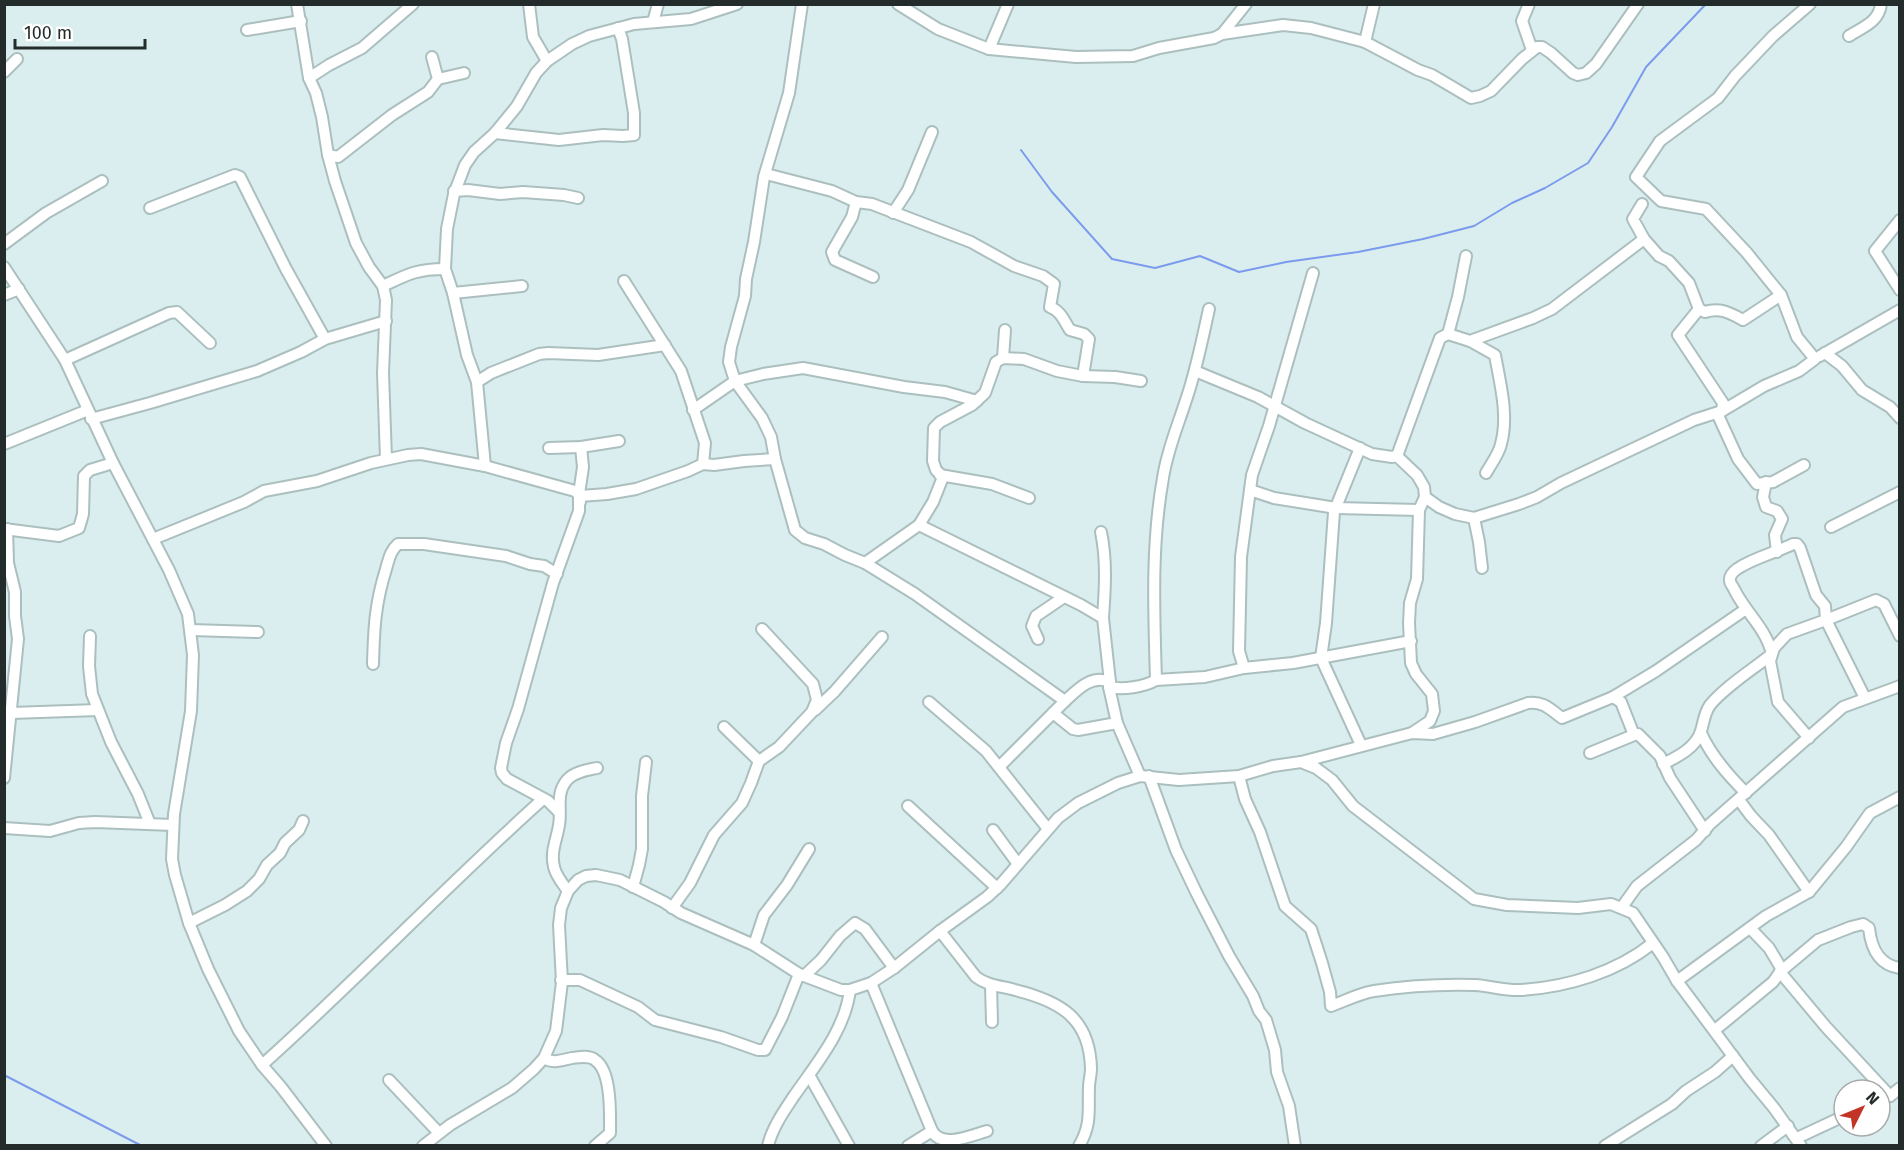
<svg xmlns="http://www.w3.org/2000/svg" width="1904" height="1150" viewBox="0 0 1904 1150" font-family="'Fira Sans',sans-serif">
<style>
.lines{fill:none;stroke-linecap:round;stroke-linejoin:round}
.stream{stroke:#7b9bec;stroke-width:2}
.minor-casing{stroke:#acbfbf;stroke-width:14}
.minor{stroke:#fff;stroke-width:10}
</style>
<rect width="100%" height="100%" fill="#dbeeef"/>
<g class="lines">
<g class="stream">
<path d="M1021 150 1052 192 1112 259 1155 268 1200 256 1239 272 1286 262 1358 252 1423 239 1474 226 1512 203 1545 188 1588 163 1612 127 1646 67 1706 4"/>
<path d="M4 1075 142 1146"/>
</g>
<defs>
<g id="minor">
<path d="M297 4 309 78 316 93 322 117 328 155 335 181 356 243 369 267 383 286 386 300 383 373 386 459"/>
<path d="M529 4 533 37 547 61"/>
<path d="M802 4 789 93 764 177 754 242 746 279 745 296 731 347 729 362 735 381 762 418 771 437 775 459 795 530 805 538 824 544 845 555 865 563 915 594 1065 701C1078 689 1092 674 1110 682L1109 687 1117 723 1140 776"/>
<path d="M898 4 938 29 989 49 1076 57 1133 56 1159 48 1214 38 1222 34 1283 25 1311 28 1365 42 1418 70 1432 75 1471 98 1480 96 1491 91 1522 59 1537 47H1542L1551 53 1573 73 1578 75 1586 73 1596 64 1638 4"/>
<path d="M1529 4 1522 21 1532 50"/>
<path d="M653 22 658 4"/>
<path d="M247 30 301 21"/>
<path d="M1222 34 1246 4"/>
<path d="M1849 36C1863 27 1879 22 1881 4"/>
<path d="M1365 42 1374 4"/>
<path d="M989 49 1008 4"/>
<path d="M4 72 17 59"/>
<path d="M309 78 329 65 362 48 413 4"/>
<path d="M438 79 464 73"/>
<path d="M495 133 559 140 603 135 623 136 634 135V113L622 39 618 28"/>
<path d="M328 155 338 157 392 115 428 92 438 79 432 57"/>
<path d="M766 174 832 191 856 202 872 204 971 242 1014 266 1043 276 1054 284 1050 307C1061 311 1064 321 1070 330L1084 334 1089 339 1083 376"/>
<path d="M454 191 468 190 500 194 523 192 564 195 578 198"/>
<path d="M856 202 852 217 832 252 835 260 873 277"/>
<path d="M150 208 235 175 240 177 286 269 325 339"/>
<path d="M893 213 908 190 932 132"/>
<path d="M1900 220 1875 251 1900 290"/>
<path d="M4 244 46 213 102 181"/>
<path d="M4 267 65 360 113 463 169 570 188 614 193 655 191 711 174 814 172 859 175 875 189 923 208 969 239 1031 262 1065 281 1087 326 1146"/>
<path d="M624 281 681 371 705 443 703 464"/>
<path d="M383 286C408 274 417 269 445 269"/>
<path d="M453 293 522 286"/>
<path d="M4 295 19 289"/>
<path d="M1781 295 1747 253 1706 209 1661 201 1636 177 1660 141 1718 98 1735 76 1773 36 1810 4"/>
<path d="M1699 309 1678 335 1723 403 1722 411"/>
<path d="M1448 334 1458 297 1466 256"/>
<path d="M1470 341 1495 355C1500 383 1509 416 1501 444 1499 454 1491 464 1486 473"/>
<path d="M1825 353 1842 366 1862 390 1890 407 1900 418"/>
<path d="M1820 356 1900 310"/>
<path d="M1003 358 1005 330"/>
<path d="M65 360 169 313 177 312 210 343"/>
<path d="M1195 371 1258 397 1305 423 1372 454 1392 457 1397 456 1417 475 1424 487 1425 497 1419 510 1417 579 1410 603 1409 623 1411 663 1416 674 1432 694 1434 711 1430 721 1412 733"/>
<path d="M477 382 491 373 539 354 548 353 598 355 665 345"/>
<path d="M693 410 735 381 763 374 803 368 904 387 945 392 977 401"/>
<path d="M1717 413 1738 459 1757 484 1773 482 1804 465"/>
<path d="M91 419 150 403 257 371 301 352 325 339 386 321"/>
<path d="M4 444 88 410"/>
<path d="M549 448 581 447 619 441"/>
<path d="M1360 448 1334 512 1326 623 1321 658 1361 745"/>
<path d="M1397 456 1440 338 1448 334 1470 341 1533 318 1552 309 1644 239"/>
<path d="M485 466 477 382 467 355 453 293 445 269 447 229 454 194 465 165 474 152 495 133 517 106 536 73 547 61 572 44 589 36 634 24 691 19 737 4"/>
<path d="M940 475 992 484 1029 498"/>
<path d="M1766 482 1763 497 1766 507 1777 511 1782 519 1775 535 1777 552"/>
<path d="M1250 490 1274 498 1336 508 1419 510"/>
<path d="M580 496 607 494 636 489 688 471 703 464 714 465 744 461 775 459"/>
<path d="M1425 497 1439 507 1455 514 1474 518 1519 504 1537 497 1561 483 1694 420 1722 411 1764 386 1799 371 1815 359 1797 337 1781 295 1743 320C1730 313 1720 307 1705 312L1699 309 1689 283 1669 261 1659 256 1644 239 1633 219 1642 204"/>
<path d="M1474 518 1479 542 1482 568"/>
<path d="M919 525 1081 605 1103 618 1110 682"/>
<path d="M1831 527 1900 492"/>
<path d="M4 529 59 536 79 528 83 514 84 476 90 470 113 463"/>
<path d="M1101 532C1107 561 1105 589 1103 618"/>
<path d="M153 539 244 502 264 491 317 481 371 463 408 455 421 454 485 466 575 491 580 496V502"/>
<path d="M865 563 919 525 933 502 943 477 936 470 933 461 934 428 940 422 972 405 985 393 996 362 1003 358 1024 359 1057 371 1083 376 1115 377 1141 381"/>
<path d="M191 630 258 632"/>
<path d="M90 636 89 666 92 694 111 742 138 794 150 824"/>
<path d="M1038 639 1032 626 1036 616 1064 597"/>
<path d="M373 664C374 628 375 604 386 569 389 559 390 551 398 544H424L506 556 530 564 544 566 557 574"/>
<path d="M1244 668 1239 651 1241 557 1252 475 1269 426 1313 273"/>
<path d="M1156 680 1205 677 1244 668 1293 663 1411 641"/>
<path d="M1109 687C1123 690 1144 687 1156 680 1154 612 1151 545 1163 478 1167 451 1177 428 1185 403 1196 372 1202 340 1209 309"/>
<path d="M1865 698 1826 620 1876 600 1884 604 1900 636"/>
<path d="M929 702 986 751 1048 829"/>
<path d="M815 710 835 691 882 637"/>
<path d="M11 713 98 710"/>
<path d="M1053 713 1073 729 1078 730 1117 723"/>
<path d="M724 727 759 761"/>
<path d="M1701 733C1711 756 1728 775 1746 793"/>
<path d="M1590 753 1634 735"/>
<path d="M1301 762 1412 733 1433 734 1475 722 1528 703C1543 701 1550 709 1562 718L1613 697"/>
<path d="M1663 764C1677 757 1696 748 1701 731 1704 721 1704 714 1710 705 1727 685 1752 670 1772 654 1766 628 1745 612 1734 589 1733 586 1730 584 1730 581 1729 576 1733 572 1737 569 1753 558 1775 553 1793 544H1797L1800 548 1816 595 1825 606 1826 620 1787 634 1774 648 1770 661 1778 702 1809 738"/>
<path d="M1000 766 1065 701"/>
<path d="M1149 776 1176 850 1197 894 1229 956 1253 996 1259 1011 1266 1020 1275 1050 1277 1072 1289 1106 1295 1146"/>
<path d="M1239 776 1245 799 1260 832 1285 906 1311 929 1322 963 1330 992 1331 1006C1345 1001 1360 993 1374 991 1407 986 1442 984 1475 985 1491 986 1506 991 1521 990 1568 987 1617 972 1653 943"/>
<path d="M4 778 18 639 15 616V592L8 563 7 529"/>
<path d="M1739 800 1751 816 1769 835 1809 892"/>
<path d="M908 806 997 888"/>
<path d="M559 812 548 801 507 779 502 773 501 768 506 743 518 709 553 583 579 511V494L583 467 581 447"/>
<path d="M4 828 50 831 79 823 95 822 173 825"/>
<path d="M993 830 1018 864"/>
<path d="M1705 831 1670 778 1660 756 1638 734 1634 735 1621 702 1613 697 1656 671 1746 609"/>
<path d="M633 887 639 865 642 849V796L646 762"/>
<path d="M568 891C563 884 556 876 554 867 550 852 557 839 559 825 562 810 555 794 567 780 574 772 587 770 597 768"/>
<path d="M1622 907 1637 886 1696 840 1710 824 1843 707 1900 686"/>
<path d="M672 908 690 883 714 835 742 803 751 783 759 761 779 747 812 712 817 700 813 684 762 629"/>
<path d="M189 923 225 905 247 891 259 879 267 865 280 853 285 843 299 830 303 821"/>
<path d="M1750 928 1769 948 1781 968 1780 972 1818 940 1851 927 1863 924 1869 928C1871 947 1878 965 1900 968"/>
<path d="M940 931 976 977C988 986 1001 986 1015 990 1060 1001 1090 1018 1091 1069 1091 1075 1089 1081 1089 1087 1088 1110 1092 1124 1079 1146"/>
<path d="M754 945 764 915 787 885 809 849"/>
<path d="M804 976 821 960 840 936 855 923 865 929 894 968"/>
<path d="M561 980H580L638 1007 655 1020 721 1037 758 1050H765L782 1017 799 974"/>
<path d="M1677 981 1766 916 1809 892 1846 847 1870 813 1900 797"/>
<path d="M871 983 932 1131 908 1146"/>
<path d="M991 985 992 1022"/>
<path d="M1715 1030 1773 982 1780 972 1826 1027 1890 1096"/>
<path d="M544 1058C553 1064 562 1060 572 1058 580 1057 589 1055 595 1060 612 1071 610 1115 610 1133L595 1146"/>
<path d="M262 1065C358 979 447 885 543 799"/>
<path d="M809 1075 849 1146"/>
<path d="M389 1080 439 1133"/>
<path d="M1880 1099 1890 1096 1900 1088"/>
<path d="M932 1131C942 1149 972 1135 987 1131"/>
<path d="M1797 1138 1844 1116"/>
<path d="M423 1146 450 1125 512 1088 534 1069 544 1058 556 1031 562 982 559 925 561 908 568 891 578 880 586 876 596 875 620 880 664 902 681 913 754 945 799 974 841 990H850L871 983 894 968 940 931 987 897 1001 884 1058 818 1078 803 1118 783 1140 776 1179 780 1239 776 1273 766 1301 762 1316 768 1332 780 1353 806 1474 899 1507 905 1578 908 1611 904 1633 913 1663 957 1677 981 1750 1079 1774 1108 1801 1146"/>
<path d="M768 1146C772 1128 784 1111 794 1096 817 1063 845 1030 850 990"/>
<path d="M1605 1146 1672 1104 1686 1091 1715 1072 1733 1056"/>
<path d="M1761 1146 1788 1126"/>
</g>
</defs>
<use href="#minor" class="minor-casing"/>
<use href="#minor" class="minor"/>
</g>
<rect width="1904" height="1150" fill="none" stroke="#242b2b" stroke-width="12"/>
<g transform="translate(1862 1108) rotate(47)"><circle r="28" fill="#ffffff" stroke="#a7aaaa" stroke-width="1.5"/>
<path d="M0-4.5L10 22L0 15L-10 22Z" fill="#c23526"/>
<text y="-9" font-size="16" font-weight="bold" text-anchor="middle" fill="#242b2b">N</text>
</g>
<path d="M15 39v9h130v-9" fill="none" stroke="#242b2b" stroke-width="3"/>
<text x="24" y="39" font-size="18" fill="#242b2b" stroke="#ffffff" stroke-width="4.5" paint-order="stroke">100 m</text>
</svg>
